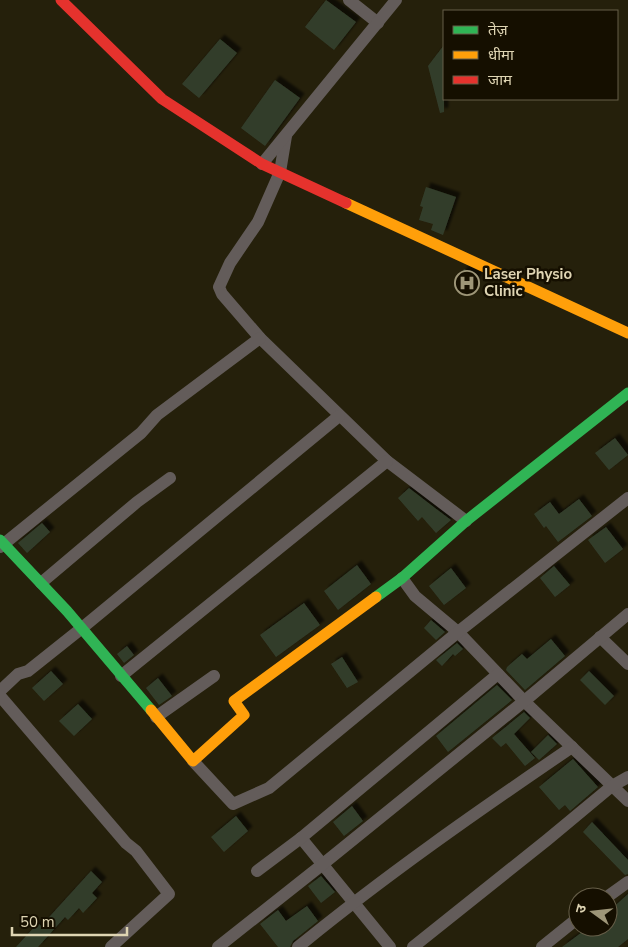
<svg xmlns="http://www.w3.org/2000/svg" width="628" height="947" viewBox="0 0 628 947" font-family="'Nunito Sans','Noto Sans Devanagari',sans-serif">
<style>
.building{fill:#333e2c;filter:url(#shadow)}
.lines{fill:none;stroke-linecap:round;stroke-linejoin:round}
.street{stroke:#635c5a;stroke-width:12}
.fast{stroke:#30b455;stroke-width:11}
.slow{stroke:#ff9f0a;stroke-width:11}
.jam{stroke:#e5322d;stroke-width:11}
.labels{text-anchor:middle;dominant-baseline:central;stroke-width:5;stroke-linejoin:round;paint-order:stroke}
.poi-label{font-size:15px;font-weight:bold;fill:#dfd5b3;stroke:#150f00;text-anchor:start}
</style>
<defs>
<filter id="shadow"><feDropShadow dx="4.5" dy="-4.5" stdDeviation="1" flood-color="#0009"/></filter>
</defs>
<rect width="100%" height="100%" fill="#25200b"/>
<g class="building">
<path d="M326 0 356 22 334 50 305 27Z"/>
<path d="M220 39 237 53 199 98 182 84Z"/>
<path d="M444 45V112L440 113 428 66Z"/>
<path d="M275 80 300 98 265 146 241 128Z"/>
<path d="M426 187 456 197 443 235 431 230 433 224 419 220 423 207 420 206Z"/>
<path d="M464 269 478 276 469 294 455 287Z"/>
<path d="M615 438 628 455 609 470 595 453Z"/>
<path d="M409 488 435 508 451 520 436 533 422 517 418 521 398 498Z"/>
<path d="M579 499 592 516 558 542 546 526 544 528 534 514 550 502 559 514Z"/>
<path d="M42 523 50 532 27 553 18 543Z"/>
<path d="M606 527 623 549 605 563 588 540Z"/>
<path d="M357 565 371 584 338 610 324 591Z"/>
<path d="M554 566 570 585 555 597 540 578Z"/>
<path d="M451 568 466 588 444 605 429 586Z"/>
<path d="M304 603 320 625 276 657 260 635Z"/>
<path d="M431 620 445 632 436 640 424 628Z"/>
<path d="M551 639 565 656 525 690 506 670 507 667 522 654 527 659Z"/>
<path d="M457 643 463 649 455 656 453 654 442 666 436 660Z"/>
<path d="M127 646 134 655 124 663 117 654Z"/>
<path d="M342 657 358 682 347 688 331 664Z"/>
<path d="M51 671 63 684 44 701 32 688Z"/>
<path d="M589 671 614 696 605 705 580 680Z"/>
<path d="M158 678 172 696 159 705 146 688Z"/>
<path d="M497 685 512 700 448 752 436 736Z"/>
<path d="M78 704 92 719 74 736 59 721Z"/>
<path d="M524 712 530 718 514 734 535 758 525 766 506 743 501 747 492 738Z"/>
<path d="M548 735 557 744 539 760 531 752Z"/>
<path d="M573 759 598 787 570 811 565 805 559 810 539 787Z"/>
<path d="M352 806 363 821 344 836 333 822Z"/>
<path d="M236 816 248 831 224 852 211 837Z"/>
<path d="M592 822 628 860V874L625 875 583 832Z"/>
<path d="M91 871 102 882 92 893 97 898 83 913 79 908 68 920 65 917 38 947H16L38 923 41 926Z"/>
<path d="M321 876 335 892 321 903 308 886Z"/>
<path d="M628 894V939L618 947H562L589 927H608V912Z"/>
<path d="M307 906 318 921 293 941 290 947H278L260 924 278 910 286 921Z"/>
</g>
<g class="lines">
<g class="street">
<path d="M349 0 378 23"/>
<path d="M286 136 280 172 258 222 230 263 219 287 222 294 260 338 387 461 466 521"/>
<path d="M262 164 396 0"/>
<path d="M0 547 141 433 157 415 260 338"/>
<path d="M402 578 415 596 458 632 524 701 628 801"/>
<path d="M41 583 137 502 170 478"/>
<path d="M600 637 628 664"/>
<path d="M121 676 387 461"/>
<path d="M0 691 18 674 28 671 82 628 339 416"/>
<path d="M0 696 126 843 136 851 169 894 111 947"/>
<path d="M156 717 214 676"/>
<path d="M193 761 233 804 269 788 458 632 628 498"/>
<path d="M301 838 390 947"/>
<path d="M257 871 301 838 498 674"/>
<path d="M607 897 628 882"/>
<path d="M218 947 323 864 528 698 628 614"/>
<path d="M298 947C386 875 478 811 572 747"/>
<path d="M413 947 547 840 612 786 628 777"/>
<path d="M542 947 578 918"/>
</g>
<g class="fast">
<path d="M0 540 67 611 151 710"/>
<path d="M376 597 402 578 466 521 628 393"/>
</g>
<g class="slow">
<path d="M346 203 628 333"/>
<path d="M151 710 193 761 244 715 234 701 376 597"/>
</g>
<path class="jam" d="M61 0 162 99 262 164 346 203"/>
</g>
<defs>
<symbol id="hospital-ring" viewBox="-11 -11 22 22"><circle r="9.5" fill="#150f00" stroke="#9e9678" stroke-width="1.5"/><path d="M-5-5h3v3.5h4V-5h3V5h-3V1.5h-4V5h-3Z" fill="#9e9678"/></symbol>
</defs>
<g fill-rule="evenodd">
<use href="#hospital-ring" x="453" y="269" width="28" height="28"/>
</g>
<g class="labels">
<g class="poi-label">
<text x="484" y="274">Laser Physio<tspan x="484" dy="17">Clinic</tspan></text>
</g>
</g>
<rect x="443" y="10" width="175" height="90" fill="#150f00" stroke="#665e48"/>
<rect x="453" y="26" width="25" height="8" fill="#30b455" stroke="#665e48"/>
<text x="488" y="35" font-size="15" fill="#dfd5b3">तेज़</text>
<rect x="453" y="51" width="25" height="8" fill="#ff9f0a" stroke="#665e48"/>
<text x="488" y="60" font-size="15" fill="#dfd5b3">धीमा</text>
<rect x="453" y="76" width="25" height="8" fill="#e5322d" stroke="#665e48"/>
<text x="488" y="85" font-size="15" fill="#dfd5b3">जाम</text>
<g transform="translate(593 912) rotate(285)"><circle r="24" fill="#150f00" stroke="#665e48"/>
<path d="M0-4L9 19L0 12L-9 19Z" fill="#9e9678"/>
<text y="-8" font-size="14" font-weight="bold" text-anchor="middle" fill="#dfd5b3">उ</text>
</g>
<path d="M12 927v8h115v-8" fill="none" stroke="#dfd5b3" stroke-width="2.5"/>
<text x="20" y="927" font-size="15" fill="#dfd5b3" stroke="#150f00" stroke-width="4" paint-order="stroke">50 m</text>
</svg>
